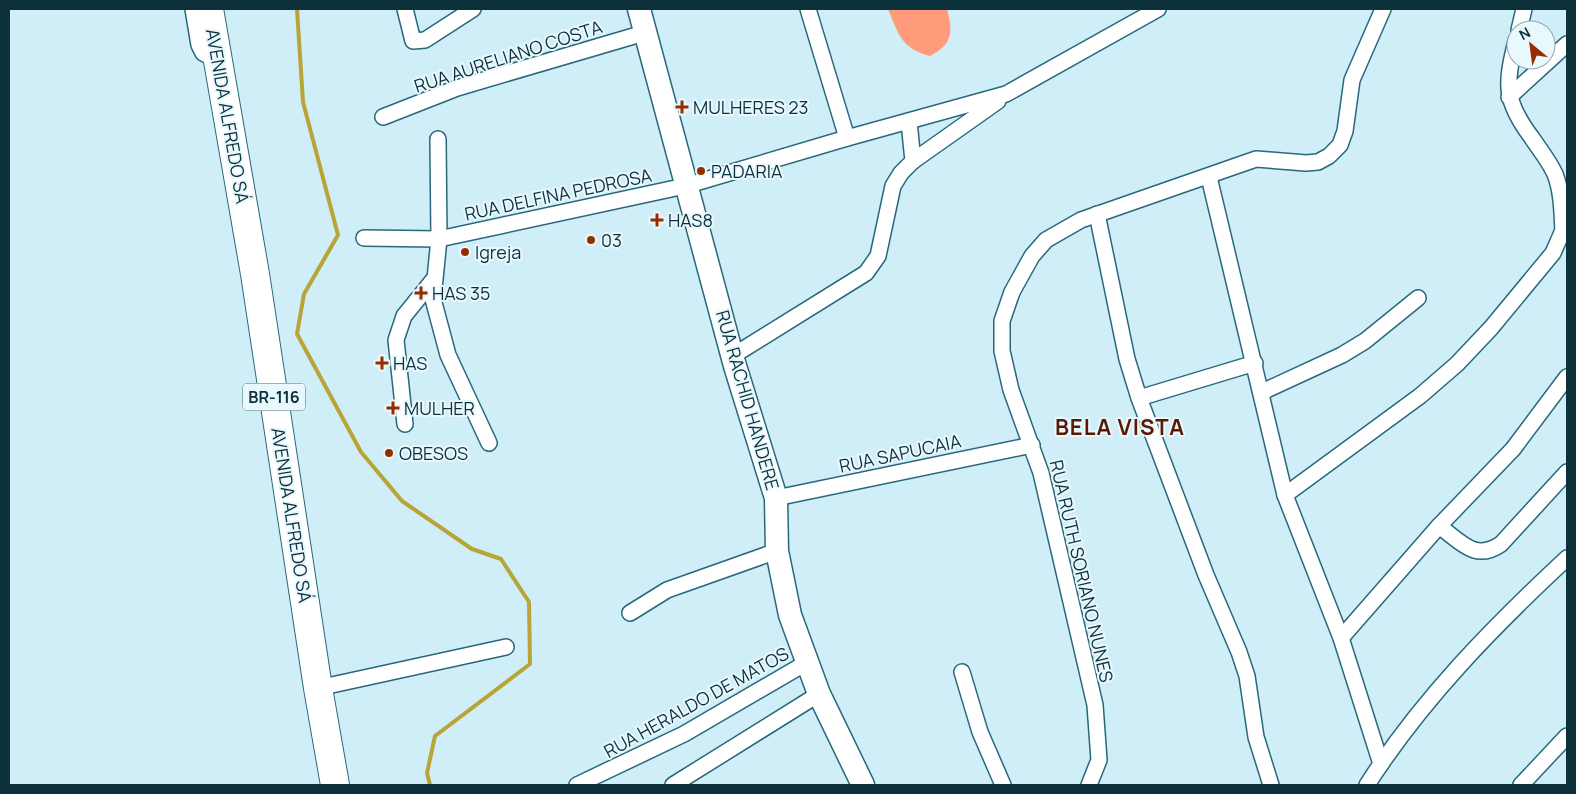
<svg xmlns="http://www.w3.org/2000/svg" width="1576" height="794" viewBox="0 0 1576 794" font-family="Manrope,sans-serif">
<style>
.green{fill:#fd9b7b}
.lines{fill:none;stroke-linecap:round;stroke-linejoin:round}
.stream{stroke:#b8a437;stroke-width:4}
.street-casing{stroke:#27697b;stroke-width:18}
.secondary-casing{stroke:#27697b;stroke-width:25}
.highway-casing{stroke:#27697b;stroke-width:30}
.street{stroke:#fff;stroke-width:15}
.secondary{stroke:#fff;stroke-width:22}
.highway{stroke:#fff;stroke-width:28}
.poi-dot{fill:#942e00;stroke:#e9f8fd;stroke-width:2}
.labels{text-anchor:middle;dominant-baseline:central;stroke-width:4;stroke-linejoin:round;paint-order:stroke}
.shield{fill:#e9f8fd;stroke:#4e6d75;stroke-width:1}
.shield-label{font-size:16px;font-weight:bold;fill:#0c313b}
.street-label{font-size:18px;fill:#0c313b;stroke:#e9f8fd}
.poi-label{font-size:18px;fill:#0c313b;stroke:#e9f8fd;text-anchor:start}
.district-label{font-size:22px;font-weight:bold;letter-spacing:1px;fill:#5a1a01;stroke:#e9f8fd}
</style>
<rect width="100%" height="100%" fill="#cfeef8"/>
<path class="green" d="M888 9H947C953 32 953 44 930 56 901 48 899 35 888 9Z"/>
<g class="lines">
<path class="stream" d="M297 9 303 102 338 235 304 294 297 334 361 452 402 501 472 549 501 559 529 602 530 664 435 736 427 773 430 785"/>
<defs>
<g id="street">
<path d="M193 9 199 45 203 53 217 60"/>
<path d="M405 9 413 41 425 40 473 9"/>
<path d="M808 9 847 138"/>
<path d="M1519 30 1524 9"/>
<path d="M1516 41C1505 85 1504 101 1532 138 1540 150 1549 161 1555 174 1562 192 1562 213 1563 232"/>
<path d="M1509 97 1567 44"/>
<path d="M383 117 457 88 644 33"/>
<path d="M438 139 439 239 433 299 448 355 489 443"/>
<path d="M913 161 998 101"/>
<path d="M1209 177 1285 495 1341 638 1381 764"/>
<path d="M1097 214 1127 359 1139 398 1206 575 1239 652 1247 676 1256 737 1271 785"/>
<path d="M364 238 439 239 685 186 847 138 1006 94 1158 9"/>
<path d="M734 355 866 273 878 256 893 186 901 173 913 161 909 122"/>
<path d="M1262 392 1342 355 1365 341 1418 298"/>
<path d="M1139 398 1255 363"/>
<path d="M405 424 396 340 404 316 434 279"/>
<path d="M1285 495 1420 396 1457 364 1491 328 1553 253 1567 221"/>
<path d="M776 498 1032 445"/>
<path d="M1439 526C1461 542 1475 562 1501 544L1567 472"/>
<path d="M630 613 667 590 777 551"/>
<path d="M1341 638 1439 526 1513 449 1567 377"/>
<path d="M962 672 980 732 1003 785"/>
<path d="M318 688 506 647"/>
<path d="M577 785 684 734 806 663"/>
<path d="M673 785 819 694"/>
<path d="M1089 785 1099 760 1095 705 1041 473 1011 390 1002 351V321L1012 292 1032 256 1046 240 1081 220 1256 159 1306 163 1318 162 1329 156 1340 145 1345 131 1352 80 1383 9"/>
<path d="M1367 785C1422 699 1493 627 1567 558"/>
<path d="M1521 785 1567 736"/>
</g>
<path id="secondary" d="M639 9 735 366 776 498 777 551 790 615 819 694 863 785"/>
<path id="highway" d="M209 9 255 274 318 688 335 785"/>
</defs>
<use href="#street" class="street-casing"/>
<use href="#secondary" class="secondary-casing"/>
<use href="#highway" class="highway-casing"/>
<use href="#street" class="street"/>
<use href="#secondary" class="secondary"/>
<use href="#highway" class="highway"/>
</g>
<g class="poi-dot">
<path d="M679.5 99.5h5v5h5v5h-5v5h-5v-5h-5v-5h5z"/>
<circle cx="701" cy="171" r="5"/>
<path d="M654.5 212.5h5v5h5v5h-5v5h-5v-5h-5v-5h5z"/>
<circle cx="591" cy="240" r="5"/>
<circle cx="465" cy="252" r="5"/>
<path d="M418.5 285.5h5v5h5v5h-5v5h-5v-5h-5v-5h5z"/>
<path d="M379.5 355.5h5v5h5v5h-5v5h-5v-5h-5v-5h5z"/>
<path d="M390.5 400.5h5v5h5v5h-5v5h-5v-5h-5v-5h5z"/>
<circle cx="389" cy="453" r="5"/>
</g>
<g class="labels">
<rect class="shield" x="243" y="383.5" width="62" height="27" rx="4"/>
<g class="shield-label">
<text x="274" y="397">BR-116</text>
</g>
<g class="street-label">
<text transform="translate(508 56) rotate(-18)">RUA AURELIANO COSTA</text>
<text transform="translate(228 116) rotate(80)">AVENIDA ALFREDO SÁ</text>
<text transform="translate(558 194) rotate(-12)">RUA DELFINA PEDROSA</text>
<text transform="translate(748 400) rotate(74)">RUA RACHID HANDERE</text>
<text transform="translate(900 453) rotate(-12)">RUA SAPUCAIA</text>
<text transform="translate(292 515) rotate(81)">AVENIDA ALFREDO SÁ</text>
<text transform="translate(1082 571) rotate(77)">RUA RUTH SORIANO NUNES</text>
<text transform="translate(696 702) rotate(-29)">RUA HERALDO DE MATOS</text>
</g>
<g class="poi-label">
<text x="693" y="107">MULHERES 23</text>
<text x="711" y="171">PADARIA</text>
<text x="668" y="220">HAS8</text>
<text x="601" y="240">03</text>
<text x="475" y="252">Igreja</text>
<text x="432" y="293">HAS 35</text>
<text x="393" y="363">HAS</text>
<text x="404" y="408">MULHER</text>
<text x="399" y="453">OBESOS</text>
</g>
<g class="district-label">
<text x="1120" y="427">BELA VISTA</text>
</g>
</g>
<rect width="1576" height="794" fill="none" stroke="#0c313b" stroke-width="20"/>
<g transform="translate(1531 45) rotate(331)"><circle r="24" fill="#e9f8fd" stroke="#91a8af"/>
<path d="M0-4L9 19L0 12L-9 19Z" fill="#942e00"/>
<text y="-8" font-size="14" font-weight="bold" text-anchor="middle" fill="#0c313b">N</text>
</g>
</svg>
